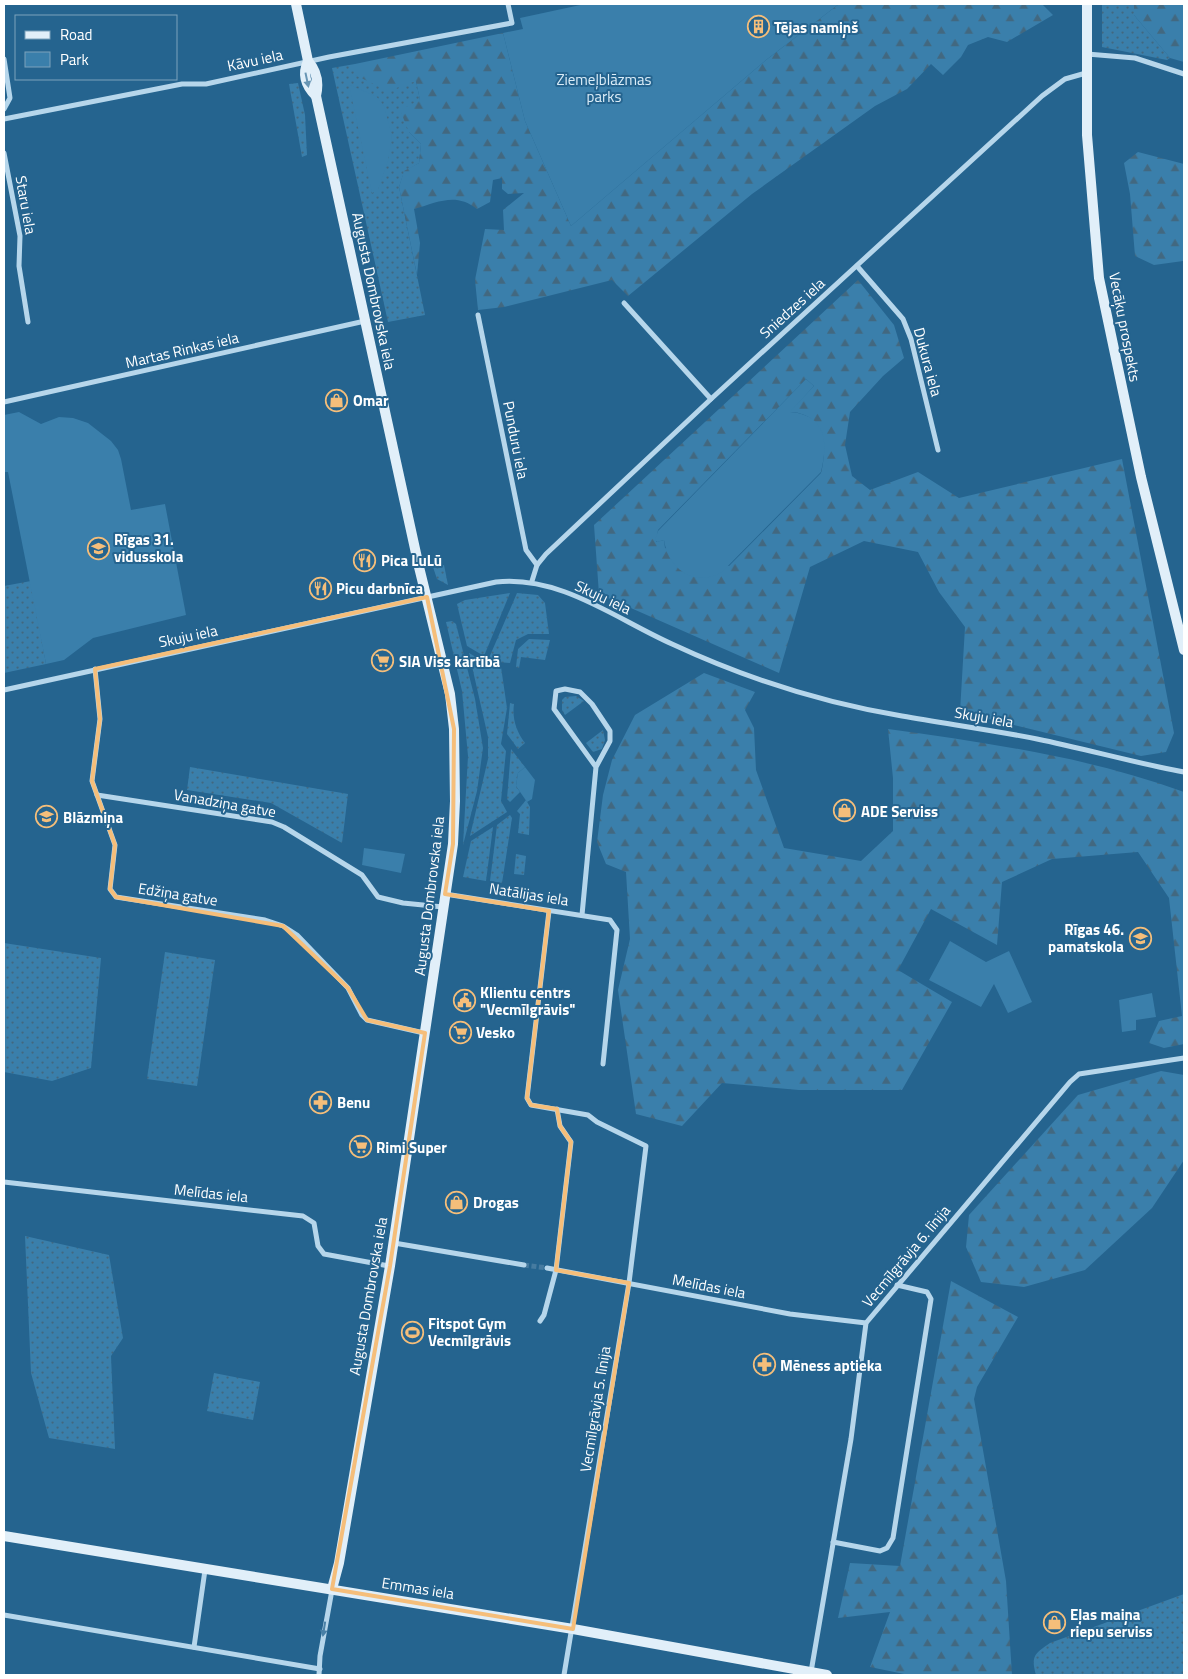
<svg xmlns="http://www.w3.org/2000/svg" width="1188" height="1679" viewBox="0 0 1188 1679" font-family="'Titillium Web',sans-serif">
<style>
.grass{fill:url(#grass-dots)}
.forest{fill:url(#forest-firs);fill-rule:evenodd}
.park{fill:#3a7fab}
.lines{fill:none;stroke-linecap:round;stroke-linejoin:round}
.street-tunnel{stroke:#467ba0;stroke-width:5;stroke-dasharray:5 2.5;stroke-linecap:butt}
.street{stroke:#b6d6eb;stroke-width:5}
.secondary{stroke:#e1eff9;stroke-width:10}
.oneway{fill:#6795b4}
.oneway2{fill:#4980a6}
.marked{fill:none;stroke:#f5be7a;stroke-width:4;stroke-linejoin:round}
.labels{text-anchor:middle;dominant-baseline:central;stroke-width:4;stroke-linejoin:round;paint-order:stroke}
.poi-label{font-size:15px;font-weight:bold;fill:#fff;stroke:#25648f;text-anchor:start}
.street-label{font-size:15px;fill:#fff;stroke:#25648f}
.park-label{font-size:15px;fill:#dbedf8;stroke:#25648f}
</style>
<defs>
<pattern id="grass-dots" width="8" height="8" patternUnits="userSpaceOnUse" patternTransform="scale(1.25)"><rect width="8" height="8" fill="#3a7fab"/><path d="M2 2h.1M6 6h.1" fill="none" stroke="#426880" stroke-width="1.8" stroke-linecap="round"/></pattern>
<pattern id="forest-firs" width="22" height="20" patternUnits="userSpaceOnUse" patternTransform="scale(1.25)"><rect width="22" height="20" fill="#3a7fab"/><path d="M5 1l3.5 6h-7zM16 11l3.5 6h-7z" fill="#426880"/></pattern>
</defs>
<rect width="100%" height="100%" fill="#25648f"/>
<g class="grass">
<path d="M1102 4H1134V15L1170 58 1167 60 1102 47Z"/>
<path d="M355 64V75L416 81 420 100 409 132 421 144 419 163 404 172 399 187 425 315 388 322 332 68Z"/>
<path d="M298 83 305 115 307 155 302 157 289 84Z"/>
<path d="M444 565 448 585 437 579 433 567Z"/>
<path d="M31 581 46 664 4 673V586Z"/>
<path d="M510 593 484 656 467 646 457 604 465 600Z"/>
<path d="M517 593 538 595 545 603 549 634H528L516 640 510 663 497 662 489 658Z"/>
<path d="M452 621 456 624 475 699 483 748 477 791 463 845 468 756 462 691 446 622Z"/>
<path d="M529 639 550 640 545 660 521 657 519 668 516 667 518 649Z"/>
<path d="M469 653 493 667H501L507 708 501 744 506 751 501 801 507 812 470 836 488 759V737Z"/>
<path d="M576 696 584 701 565 715 562 710V700L565 697Z"/>
<path d="M510 703 514 704C512 718 516 731 525 743L518 749 507 734Z"/>
<path d="M603 730 605 740 602 749 593 752 586 743Z"/>
<path d="M511 749 525 767 518 773 516 786 520 792 510 802 507 799Z"/>
<path d="M190 767 348 794 342 843 271 803 187 790Z"/>
<path d="M526 800 530 807 529 835 518 833 520 814 517 811Z"/>
<path d="M510 815 512 818 502 883 490 881 497 825Z"/>
<path d="M493 827 486 881 463 877 471 841Z"/>
<path d="M516 854 526 856 524 875 514 874Z"/>
<path d="M4 943 101 958 91 1068 52 1081 4 1072Z"/>
<path d="M165 952 215 960 197 1086 147 1079Z"/>
<path d="M25 1236 109 1255 123 1338 111 1356 115 1449 49 1438 31 1373Z"/>
<path d="M214 1373 260 1382 253 1420 207 1411Z"/>
<path d="M1184 1594V1675H1036C1031 1656 1034 1654 1050 1643Z"/>
</g>
<g class="forest">
<path d="M839 4H1042L1053 15 1007 42 988 37 968 45 961 57 943 75 931 64 907 89 875 106 752 194 628 296 612 280 504 307 478 310 475 280 485 229 504 230 503 210 524 193 508 194 502 189V178L493 180 490 202 477 209C456 192 438 202 414 209L420 243 417 275 399 187 404 171 419 163 421 144 409 132 400 110 420 100 416 81 388 91 355 75V64L503 33 525 121 571 226 766 60Z"/>
<path d="M1134 4H1184V62L1170 58 1134 15Z"/>
<path d="M1138 152 1184 164V263L1183 261 1154 265 1135 256 1130 194 1124 163Z"/>
<path d="M858 280 894 325 904 358 883 376 850 412 845 445 852 476 870 490 918 472 959 498 1122 459 1174 733 1166 752 1141 756 960 712 965 627 939 592 918 552 864 541 810 567 779 673 599 594 594 525ZM806 379 814 386 789 412C823 412 828 446 821 473L729 566 665 548 664 540 656 542 658 530Z"/>
<path d="M704 673 755 692 745 710 754 728 756 770 784 848 861 861 893 831V778L888 729C988 743 1088 757 1184 792V1044L1164 1048 1149 1043 1159 1021 1182 1016 1169 898 1138 852 1052 859 1002 882 997 945 931 909 898 970 952 1002 902 1090H799L722 1083 682 1126 636 1114 618 990 630 939 626 872 606 864 597 842 603 795 612 760 635 715Z"/>
<path d="M1161 1071 1184 1075V1160L1152 1208 1085 1270 1024 1287 981 1282 966 1247 969 1215 1078 1095Z"/>
<path d="M951 1281 1018 1317 977 1387 974 1399 1006 1581 1012 1675H909L870 1667 890 1612 838 1618 850 1563 900 1566Z"/>
</g>
<g class="park">
<path d="M585 4H839L766 60 571 226 525 121 503 33 523 29 520 18Z"/>
<path d="M349 85 376 96 384 106 392 136 388 161 378 190 372 193Z"/>
<path d="M806 379 814 386 790 412C827 415 828 443 821 472L722 572C695 588 668 569 664 540L657 542 655 540 658 531Z"/>
<path d="M19 412 41 424 59 417 73 418 88 423 111 441 118 450 121 459 131 510 165 504 186 615 93 638 64 660 46 664 8 472H4V415Z"/>
<path d="M525 767 535 780 532 799 527 802 516 786 518 773Z"/>
<path d="M364 848 405 854 401 873 362 865Z"/>
<path d="M950 941 986 962 1009 951 1032 1002 1008 1013 994 984 981 1007 929 980Z"/>
<path d="M1152 993 1156 1017 1136 1020V1030L1122 1032 1119 1000Z"/>
</g>
<g class="lines">
<path class="street-tunnel" d="M524 1265 547 1268"/>
<g class="street">
<path d="M1087 54 1135 58 1184 74"/>
<path d="M4 59 10 98 4 109"/>
<path d="M4 119 182 84H206L329 57 512 23 508 4"/>
<path d="M4 153 20 236 19 266 28 322"/>
<path d="M857 266 903 319 911 339 938 450"/>
<path d="M624 303 711 399"/>
<path d="M478 315 526 550 537 565"/>
<path d="M4 402 365 321"/>
<path d="M532 581 537 565 546 554 711 399 1042 96 1065 79 1086 73"/>
<path d="M95 669 100 719 92 781 115 845 110 889 116 897 265 920 283 926 297 935 348 988 362 1015 367 1020 424 1033"/>
<path d="M4 690 496 582C560 575 616 619 672 644 745 678 823 703 902 716 947 724 992 730 1037 739 1086 749 1135 763 1184 772"/>
<path d="M97 795 272 822 284 827 362 875 378 897 403 903 443 907"/>
<path d="M445 894 610 920 617 930 603 1064"/>
<path d="M549 911 527 1098 531 1105 588 1115 597 1122 646 1146 629 1283 564 1675"/>
<path d="M582 915 596 767 610 741V731L592 704 580 692 565 689 556 691 554 709 596 767"/>
<path d="M4 1182 303 1216 314 1223 318 1246 324 1254 389 1266"/>
<path d="M394 1243 524 1265"/>
<path d="M547 1268 790 1314 866 1323"/>
<path d="M540 1321 544 1315 556 1270 571 1142 560 1126 557 1109"/>
<path d="M833 1542 880 1551 887 1548 893 1538 931 1299 927 1292 897 1285"/>
<path d="M4 1615 320 1669"/>
<path d="M194 1647 205 1570"/>
<path d="M811 1672 851 1439 866 1323 1070 1082 1079 1074 1184 1058"/>
<path d="M319 1675 320 1656 332 1590"/>
</g>
<g class="secondary">
<path d="M296 4 308 61C317 71 319 83 316 96L419 567 450 694 454 729 455 801 453 844 390 1266 339 1563 332 1589"/>
<path d="M1087 4V135L1099 278 1141 477 1184 650"/>
<path d="M308 61C302 74 306 86 316 96"/>
<path d="M4 1536 573 1629 827 1675"/>
</g>
</g>
<defs><path id="oneway-solid" d="M-6-.8H1V-3.2L6.5 0L1 3.2V.8H-6Z" transform="scale(1.25)"/></defs>
<use class="oneway" href="#oneway-solid" transform="translate(307 80) rotate(78)"/>
<use class="oneway2" href="#oneway-solid" transform="translate(324 1629) rotate(99)"/>
<path class="marked" d="M427 597 454 729 453 844 445 894 549 911 527 1098 531 1105 557 1109 560 1126 571 1142 556 1270 629 1283 573 1629 332 1589 390 1266 425 1033 367 1020 348 988 283 926 116 897 110 889 115 845 92 781 100 719 95 669Z"/>
<defs>
<symbol id="building-ring" viewBox="-11 -11 22 22"><circle r="9.5" fill="#25648f" stroke="#f5be7a" stroke-width="1.5"/><path d="M-4-6H4V6H1V3H-1V6H-4ZM-2.5-4.3h1.7v1.8h-1.7ZM.8-4.3h1.7v1.8H.8ZM-2.5-1h1.7V.8h-1.7ZM.8-1h1.7V.8H.8Z" fill="#f5be7a"/></symbol>
<symbol id="shop-ring" viewBox="-11 -11 22 22"><circle r="9.5" fill="#25648f" stroke="#f5be7a" stroke-width="1.5"/><path d="M-5-2.5h2.3a2.7 3.5 0 0 1 5.4 0H5L5.5 6h-11ZM-1.5-2.5h3a1.5 2.3 0 0 0-3 0Z" fill="#f5be7a"/></symbol>
<symbol id="school-ring" viewBox="-11 -11 22 22"><circle r="9.5" fill="#25648f" stroke="#f5be7a" stroke-width="1.5"/><path d="M0-5L7-2L0 1L-7-2ZM-4 1L0 2.5L4 1V4Q0 6-4 4Z" fill="#f5be7a"/></symbol>
<symbol id="restaurant-ring" viewBox="-11 -11 22 22"><circle r="9.5" fill="#25648f" stroke="#f5be7a" stroke-width="1.5"/><path d="M-5-6h1v4h1v-4h1v4h1v-4h1v5L-1.5 .5V6h-2V.5L-5-1ZM5-6V6H3V1.5H1.5Q1.5-4 5-6Z" fill="#f5be7a"/></symbol>
<symbol id="supermarket-ring" viewBox="-11 -11 22 22"><circle r="9.5" fill="#25648f" stroke="#f5be7a" stroke-width="1.5"/><path d="M-6-5.5h2.5l.6 2H6L4.5 2H-2.5L-4.4-4H-6ZM-1.5 3.2a1.3 1.3 0 1 0 .1 0ZM3 3.2a1.3 1.3 0 1 0 .1 0Z" fill="#f5be7a"/></symbol>
<symbol id="civic-ring" viewBox="-11 -11 22 22"><circle r="9.5" fill="#25648f" stroke="#f5be7a" stroke-width="1.5"/><path d="M-.6-6.5H3V-4.5H.6V-3L4-1V1h2V6H-6V1h2V-1L-.6-3ZM-1.2 2.5V6h2.4V2.5Z" fill="#f5be7a"/></symbol>
<symbol id="pharmacy-ring" viewBox="-11 -11 22 22"><circle r="9.5" fill="#25648f" stroke="#f5be7a" stroke-width="1.5"/><path d="M-2-6h4v4h4v4h-4v4h-4v-4h-4v-4h4Z" fill="#f5be7a"/></symbol>
<symbol id="stadium-ring" viewBox="-11 -11 22 22"><circle r="9.5" fill="#25648f" stroke="#f5be7a" stroke-width="1.5"/><path d="M0-5a6.5 5 0 1 0 0 10a6.5 5 0 1 0 0-10ZM-3.5-1.8h7v3.6h-7Z" fill="#f5be7a"/></symbol>
</defs>
<g fill-rule="evenodd">
<use href="#building-ring" x="746" y="14" width="25" height="25"/>
<use href="#shop-ring" x="324" y="388" width="25" height="25"/>
<use href="#school-ring" x="86" y="536" width="25" height="25"/>
<use href="#restaurant-ring" x="352" y="548" width="25" height="25"/>
<use href="#restaurant-ring" x="308" y="576" width="25" height="25"/>
<use href="#supermarket-ring" x="370" y="648" width="25" height="25"/>
<use href="#shop-ring" x="832" y="798" width="25" height="25"/>
<use href="#school-ring" x="34" y="804" width="25" height="25"/>
<use href="#school-ring" x="1128" y="926" width="25" height="25"/>
<use href="#civic-ring" x="452" y="988" width="25" height="25"/>
<use href="#supermarket-ring" x="448" y="1020" width="25" height="25"/>
<use href="#pharmacy-ring" x="308" y="1090" width="25" height="25"/>
<use href="#supermarket-ring" x="348" y="1134" width="25" height="25"/>
<use href="#shop-ring" x="444" y="1190" width="25" height="25"/>
<use href="#stadium-ring" x="400" y="1320" width="25" height="25"/>
<use href="#pharmacy-ring" x="752" y="1352" width="25" height="25"/>
<use href="#shop-ring" x="1042" y="1610" width="25" height="25"/>
</g>
<g class="labels">
<g class="poi-label">
<text x="774" y="27">Tējas namiņš</text>
<text x="353" y="400">Omar</text>
<text x="114" y="539">Rīgas 31.<tspan x="114" dy="17">vidusskola</tspan></text>
<text x="381" y="560">Pica LuLū</text>
<text x="336" y="588">Picu darbnīca</text>
<text x="399" y="661">SIA Viss kārtībā</text>
<text x="861" y="811">ADE Serviss</text>
<text x="63" y="817">Blāzmiņa</text>
<text x="1124" y="929" text-anchor="end">Rīgas 46.<tspan x="1124" dy="17">pamatskola</tspan></text>
<text x="480" y="992">Klientu centrs<tspan x="480" dy="17">"Vecmīlgrāvis"</tspan></text>
<text x="476" y="1032">Vesko</text>
<text x="337" y="1102">Benu</text>
<text x="376" y="1147">Rimi Super</text>
<text x="473" y="1202">Drogas</text>
<text x="428" y="1323">Fitspot Gym<tspan x="428" dy="17">Vecmīlgrāvis</tspan></text>
<text x="780" y="1365">Mēness aptieka</text>
<text x="1070" y="1614">Eļas maiņa<tspan x="1070" dy="17">riepu serviss</tspan></text>
</g>
<g class="street-label">
<text transform="translate(255 60) rotate(-12)">Kāvu iela</text>
<text transform="translate(26 205) rotate(80)">Staru iela</text>
<text transform="translate(374 291) rotate(78)">Augusta Dombrovska iela</text>
<text transform="translate(792 308) rotate(-42)">Sniedzes iela</text>
<text transform="translate(1125 327) rotate(79)">Vecāķu prospekts</text>
<text transform="translate(182 350) rotate(-13)">Martas Rinkas iela</text>
<text transform="translate(928 362) rotate(75)">Dukura iela</text>
<text transform="translate(516 440) rotate(79)">Punduru iela</text>
<text transform="translate(603 597) rotate(25)">Skuju iela</text>
<text transform="translate(188 636) rotate(-12)">Skuju iela</text>
<text transform="translate(984 717) rotate(10)">Skuju iela</text>
<text transform="translate(225 803) rotate(10)">Vanadziņa gatve</text>
<text transform="translate(178 894) rotate(9)">Edžiņa gatve</text>
<text transform="translate(529 894) rotate(9)">Natālijas iela</text>
<text transform="translate(429 896) rotate(-83)">Augusta Dombrovska iela</text>
<text transform="translate(211 1193) rotate(6)">Melīdas iela</text>
<text transform="translate(906 1256) rotate(-50)">Vecmīlgrāvja 6. līnija</text>
<text transform="translate(709 1286) rotate(11)">Melīdas iela</text>
<text transform="translate(368 1296) rotate(-80)">Augusta Dombrovska iela</text>
<text transform="translate(595 1409) rotate(-81)">Vecmīlgrāvja 5. līnija</text>
<text transform="translate(418 1588) rotate(9)">Emmas iela</text>
</g>
<g class="park-label">
<text x="604" y="79">Ziemeļblāzmas<tspan x="604" dy="17">parks</tspan></text>
</g>
</g>
<rect width="1188" height="1679" fill="none" stroke="#ffffff" stroke-width="10"/>
<rect x="15" y="15" width="162" height="65" fill="#25648f" stroke="#7ca2bc"/>
<rect x="25" y="31" width="25" height="8" fill="#e1eff9" stroke="#7ca2bc"/>
<text x="60" y="40" font-size="15" fill="#ffffff">Road</text>
<rect x="25" y="52" width="25" height="15" fill="#3a7fab" stroke="#7ca2bc"/>
<text x="60" y="65" font-size="15" fill="#ffffff">Park</text>
</svg>
